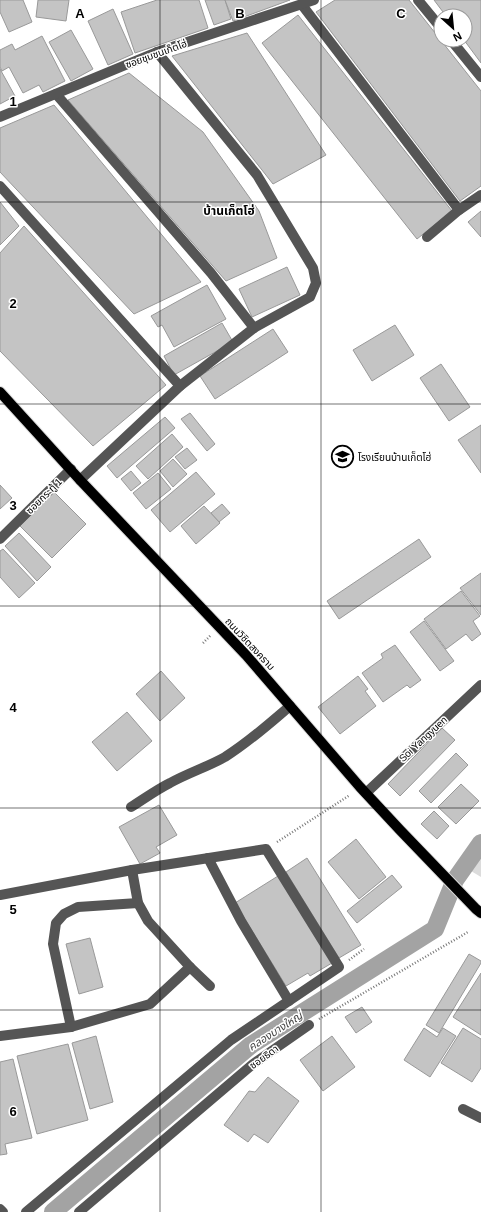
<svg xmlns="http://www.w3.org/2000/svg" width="481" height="1212" viewBox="0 0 481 1212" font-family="Helvetica,'Noto Sans Thai',sans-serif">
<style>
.green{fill:#dcdcdc}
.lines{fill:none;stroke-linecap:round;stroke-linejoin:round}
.canal{stroke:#a3a3a3;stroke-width:18}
.building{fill:#c4c4c4;stroke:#999}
.major-casing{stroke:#dbdbdb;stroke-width:12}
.path{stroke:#777;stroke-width:2.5;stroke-dasharray:1 2;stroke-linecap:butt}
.minor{stroke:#555;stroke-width:10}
.major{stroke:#000;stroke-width:10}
.grid{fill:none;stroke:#000;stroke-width:1;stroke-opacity:0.55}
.labels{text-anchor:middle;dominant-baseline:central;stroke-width:3;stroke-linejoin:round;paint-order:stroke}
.street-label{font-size:10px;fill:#000;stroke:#fff}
.poi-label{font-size:10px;fill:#000;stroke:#fff;text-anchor:start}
.water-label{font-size:11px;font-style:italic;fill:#444;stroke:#fff}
.quarter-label{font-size:12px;font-weight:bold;fill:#000;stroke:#fff}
.grid-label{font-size:13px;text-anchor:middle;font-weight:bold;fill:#000;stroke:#fff;stroke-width:3;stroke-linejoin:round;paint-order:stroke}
</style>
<rect width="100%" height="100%" fill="#fff"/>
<path class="green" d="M481 857V877L471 871Z"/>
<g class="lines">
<path class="canal" d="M53 1212 251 1045 435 929 455 880 481 843"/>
</g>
<g class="building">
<path d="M0 0H23L32 22 9 32 0 12Z"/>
<path d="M38 0H69L66 21 36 17Z"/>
<path d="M157 0H199L208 28 135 53 121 12Z"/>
<path d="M205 0H225L231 19 214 25Z"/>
<path d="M225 0H290L233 21Z"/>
<path d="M335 0H409L481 91V186L460 201 316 12Z"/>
<path d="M434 0H481V63L464 40H465V16H446Z"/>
<path d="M113 9 133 54 108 65 88 21Z"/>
<path d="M298 15 452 211 417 239 262 43Z"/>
<path d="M71 30 93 69 71 81 49 42Z"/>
<path d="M247 33 326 155 273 184 172 56Z"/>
<path d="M42 36 65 81 43 92 39 85 23 93 9 67 2 71 0 67V50L12 44 15 50Z"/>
<path d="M0 69 15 96 0 104Z"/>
<path d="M129 73 203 132 259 211 277 258 226 281 68 100Z"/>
<path d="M54 105 201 282 134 314 0 172V128Z"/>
<path d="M0 202 19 226 0 245Z"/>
<path d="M481 211V237L468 222Z"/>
<path d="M24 226 166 385 93 446 0 351V253Z"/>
<path d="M287 267 300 295 252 317 239 289Z"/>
<path d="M207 285 226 319 174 347 162 325 158 327 151 316Z"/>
<path d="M222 323 233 342 174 375 164 356Z"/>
<path d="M395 325 414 355 372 381 353 350Z"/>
<path d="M273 329 288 352 215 399 200 376Z"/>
<path d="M441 364 470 407 449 421 420 378Z"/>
<path d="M190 413 215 444 207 451 181 419Z"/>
<path d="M165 417 175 428 117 478 107 466Z"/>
<path d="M481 425V473L458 440Z"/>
<path d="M172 434 183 447 148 479 136 466Z"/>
<path d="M187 448 197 460 185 469 175 457Z"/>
<path d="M173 459 187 474 173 487 160 471Z"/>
<path d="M131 471 141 483 131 491 121 479Z"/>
<path d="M196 472 215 494 170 532 151 510Z"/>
<path d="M158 473 171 489 146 509 133 493Z"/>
<path d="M0 485 12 498 0 509Z"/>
<path d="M54 492 86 524 52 558 20 526Z"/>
<path d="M222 504 230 513 219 522 211 513Z"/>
<path d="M204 506 220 523 196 544 181 526Z"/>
<path d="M19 533 51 567 37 581 5 546Z"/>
<path d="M419 539 431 557 339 619 327 601Z"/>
<path d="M3 549 35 583 19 598 0 577V551Z"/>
<path d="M481 573V615L460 588Z"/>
<path d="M461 591 480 616 473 621 481 634 472 641 466 634 446 649 424 619Z"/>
<path d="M424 621 454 661 440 671 410 632Z"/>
<path d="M395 645 421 680 410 688 407 685 383 702 362 673 383 658 381 654Z"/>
<path d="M161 671 185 698 160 721 136 694Z"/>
<path d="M358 676 368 689 365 691 376 706 340 734 318 707Z"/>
<path d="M127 712 152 741 117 771 92 742Z"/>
<path d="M442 728 455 740 400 796 388 784Z"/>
<path d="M456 753 468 765 431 803 419 791Z"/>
<path d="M461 784 479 801 456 824 438 807Z"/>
<path d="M159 805 177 835 156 847 160 853 140 864 119 827Z"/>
<path d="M434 811 449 826 437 839 421 824Z"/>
<path d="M356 839 386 877 359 899 328 862Z"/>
<path d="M307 858 361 945 339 958 286 872Z"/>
<path d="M392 875 402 887 357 923 347 911Z"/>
<path d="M278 876 332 963 310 976 308 973 286 986 235 903Z"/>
<path d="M90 938 103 987 79 994 66 944Z"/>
<path d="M469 954 481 961V963L439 1033 426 1025Z"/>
<path d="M481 973V1035L453 1017Z"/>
<path d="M362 1007 372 1022 356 1033 345 1017Z"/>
<path d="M424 1028 437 1037 443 1028 456 1036 430 1077 404 1060Z"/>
<path d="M463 1028 481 1039V1068L472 1082 441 1063Z"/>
<path d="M96 1036 113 1102 90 1109 72 1043Z"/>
<path d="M332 1036 355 1067 323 1091 300 1060Z"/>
<path d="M68 1044 88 1120 37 1134 17 1056Z"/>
<path d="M13 1059 32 1138 5 1144 7 1154 0 1155V1062Z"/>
<path d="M268 1077 299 1101 268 1143 254 1134 248 1142 224 1125 249 1091 255 1092Z"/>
</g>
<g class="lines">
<defs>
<path id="major" d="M0 392 80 480 246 655 360 787 400 830 476 909 481 913"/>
</defs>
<use href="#major" class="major-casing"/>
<g class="path">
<path d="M203 643 211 635"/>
<path d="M277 842 350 795"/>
<path d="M349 960 364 949"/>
<path d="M319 1019 468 932"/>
</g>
<g class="minor">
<path d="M418 0 441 28"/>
<path d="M302 5 459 210"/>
<path d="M451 40 481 77"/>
<path d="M56 94 211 273 254 328"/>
<path d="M0 117 157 52 314 0"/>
<path d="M0 186 180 386"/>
<path d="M427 237 459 210 481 195"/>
<path d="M80 480 180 386 254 328 310 297 316 283 313 268 257 175 157 52"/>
<path d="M0 539 71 469"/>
<path d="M366 793 481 685"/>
<path d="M131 807C144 799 156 790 170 783 188 773 207 767 225 757 249 742 269 724 290 706"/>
<path d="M208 858 241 921 289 1001"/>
<path d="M132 870 138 903 148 921 190 967 210 986"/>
<path d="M0 895 132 870 266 849 339 967 231 1040 26 1212"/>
<path d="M71 1027 53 944 56 923 64 914 78 907 138 903"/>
<path d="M0 1036 71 1027 150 1004 190 967"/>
<path d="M463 1109 481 1118"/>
<path d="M0 1209 3 1212"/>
<path d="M79 1212 253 1064 309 1025"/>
</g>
<use href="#major" class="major"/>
</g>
<path class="grid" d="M160 0V1212M321 0V1212M0 202H481M0 404H481M0 606H481M0 808H481M0 1010H481"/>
<defs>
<symbol id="school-ring" viewBox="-11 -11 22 22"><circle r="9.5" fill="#fff" stroke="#000" stroke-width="1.5"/><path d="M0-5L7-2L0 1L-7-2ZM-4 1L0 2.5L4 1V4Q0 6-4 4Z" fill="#000"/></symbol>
</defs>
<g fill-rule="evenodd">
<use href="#school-ring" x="330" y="444" width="25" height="25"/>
</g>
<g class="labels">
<g class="street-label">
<text transform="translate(156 54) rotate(-20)">ซอยชุมชนเก็ตโฮ่</text>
<text transform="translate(44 496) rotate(-45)">ซอยกระทู้ 1</text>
<text transform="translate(250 644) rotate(47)">ถนนวิชิตสงคราม</text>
<text transform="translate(423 739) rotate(-43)">Soi Yangyuen</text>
<text transform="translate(264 1057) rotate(-36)">ซอยธิดา</text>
</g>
<g class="poi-label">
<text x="358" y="457">โรงเรียนบ้านเก็ตโฮ่</text>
</g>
<g class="water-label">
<text transform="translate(275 1031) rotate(-33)">คลองบางใหญ่</text>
</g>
<g class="quarter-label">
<text x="229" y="211">บ้านเก็ตโฮ่</text>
</g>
</g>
<g class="grid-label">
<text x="80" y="18">A</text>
<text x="240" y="18">B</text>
<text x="401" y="18">C</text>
<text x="13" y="106">1</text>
<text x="13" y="308">2</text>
<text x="13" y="510">3</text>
<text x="13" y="712">4</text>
<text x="13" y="914">5</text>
<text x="13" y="1116">6</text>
</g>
<g transform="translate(453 28) rotate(153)"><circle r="19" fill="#ffffff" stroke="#999999"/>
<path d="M0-3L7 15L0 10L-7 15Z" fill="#000000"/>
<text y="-6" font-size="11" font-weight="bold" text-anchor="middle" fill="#000000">N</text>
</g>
</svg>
